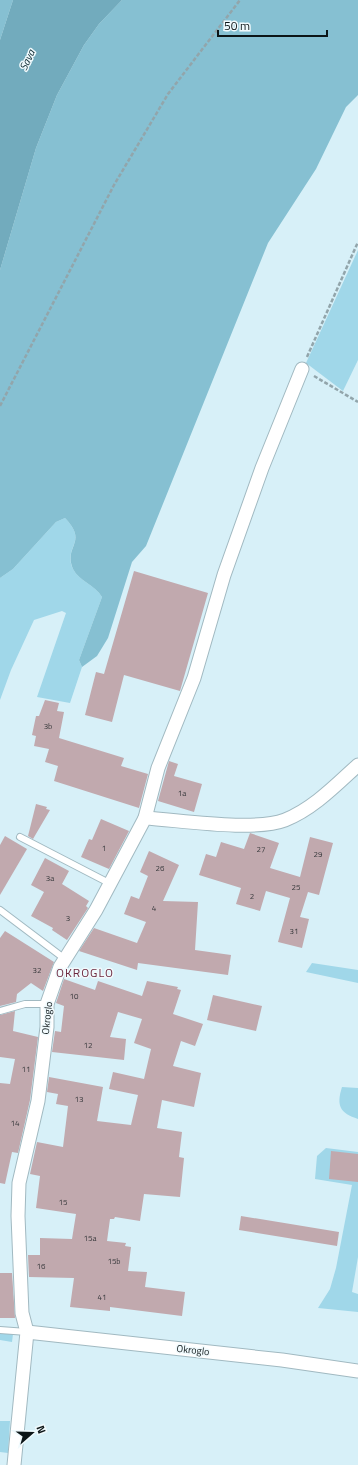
<svg xmlns="http://www.w3.org/2000/svg" width="358" height="1465" viewBox="0 0 358 1465" font-family="'Titillium Web',sans-serif">
<style>
.green{fill:#a0d7e9}
.forest{fill:#86c0d2}
.water{fill:#72abbd}
.building{fill:#c1a9ae}
.lines{fill:none;stroke-linecap:round;stroke-linejoin:round}
.service-casing{stroke:#a1b9c1;stroke-width:8}
.minor-casing{stroke:#a1b9c1;stroke-width:15}
.path{stroke:#92a5ab;stroke-width:2.5;stroke-dasharray:4 2;stroke-linecap:butt}
.service{stroke:#fff;stroke-width:6}
.minor{stroke:#fff;stroke-width:13}
.labels{text-anchor:middle;dominant-baseline:central;stroke-width:3;stroke-linejoin:round;paint-order:stroke}
.number-label{font-size:8px;fill:#393a3d}
.street-label{font-size:10px;fill:#0c1517;stroke:#f0fafd}
.water-label{font-size:11px;font-style:italic;fill:#112e36;stroke:#f0fafd}
.quarter-label{font-size:12px;letter-spacing:1px;fill:#6c273d;stroke:#f0fafd}
</style>
<rect width="100%" height="100%" fill="#d7f0f8"/>
<g class="green">
<path d="M358 250V360L343 391 306 363Z"/>
<path d="M65 518C89 543 63 545 73 569 79 581 95 585 102 597L79 660 82 667 70 703 37 697 66 613 62 611 34 620 11 670 0 700V578L13 569 56 522Z"/>
<path d="M312 963 358 970V983L306 972Z"/>
<path d="M342 1087 358 1088V1119C340 1113 336 1106 342 1087Z"/>
<path d="M326 1148 358 1152V1257L352 1292 358 1294V1312L318 1308 330 1289 336 1268 352 1185 315 1179 317 1156Z"/>
<path d="M0 1332 13 1334 12 1342 0 1340Z"/>
<path d="M0 1421H10L8 1453 0 1452Z"/>
</g>
<g class="forest">
<path d="M0 0H13L0 40Z"/>
<path d="M122 0H358V95L346 107 316 169 268 243 146 546 132 562 108 638 97 656 82 667 79 660 102 597C95 585 79 581 73 569 63 545 89 543 65 518L56 522 13 569 0 578V270L36 148 57 95 84 45 99 24Z"/>
</g>
<path class="water" d="M13 0H122L99 24 84 45 57 95 36 148 0 270V40Z"/>
<g class="building">
<path d="M134 571 208 593 180 691 124 675 112 722 85 715 96 672 104 674Z"/>
<path d="M45 700 59 703 57 711 64 712 59 738 124 758 121 766 148 774 139 808 54 781 58 766 45 762 49 749 34 746 36 736 32 735 36 716H39Z"/>
<path d="M169 761 178 764 174 776 202 784 194 812 158 801Z"/>
<path d="M36 804 47 807 46 809 50 810 33 839 28 836Z"/>
<path d="M101 819 129 831 109 869 81 857 89 839 92 840Z"/>
<path d="M250 833 279 843 270 868 300 877 310 837 333 843 319 895 308 892 300 917 309 919 302 948 278 942 290 898 266 891 260 911 236 904 241 888 199 875 206 854 216 857 221 842 244 849Z"/>
<path d="M5 836 27 849 0 895V845Z"/>
<path d="M149 851 179 865 163 901 198 902 195 950 231 955 228 975 138 963 137 970 79 951 94 928 137 943 146 922 124 914 131 896 139 899 148 876 140 872Z"/>
<path d="M45 858 69 871 62 884 89 901 86 906 88 908 67 940 52 930 53 928 31 916 44 892 31 885Z"/>
<path d="M5 931 54 962 43 991 31 983 17 994 16 1002 0 1006V938Z"/>
<path d="M64 979 95 990 98 981 142 996 147 981 178 987 177 989 181 990 173 1014 203 1024 195 1046 181 1041 173 1066 201 1073 194 1107 162 1100 157 1128 182 1132 179 1157 184 1158 180 1197 144 1194 140 1221 115 1217 114 1219H110L107 1241 126 1243 125 1246 131 1247 128 1271 147 1272 145 1287 185 1292 182 1316 110 1307V1311L70 1307 74 1278 29 1277 28 1255H40V1238L72 1239 76 1214 36 1208 40 1176 30 1174 37 1142 63 1147 68 1106 56 1104 58 1094 47 1092 49 1077 103 1087 97 1121 131 1125 138 1095 109 1089 113 1072 144 1079 151 1049 134 1043 142 1019 118 1012 110 1037 126 1039 124 1060 52 1052 55 1031 61 1032 64 1006 56 1003Z"/>
<path d="M213 995 262 1006 256 1031 207 1020Z"/>
<path d="M15 1011 13 1031 38 1037 30 1100 18 1153 12 1152 5 1184 0 1183V1083L10 1084 15 1059 0 1057V1015Z"/>
<path d="M331 1151 358 1154V1182L329 1179Z"/>
<path d="M241 1216 339 1232 337 1246 239 1230Z"/>
<path d="M0 1273H12L15 1318H0Z"/>
</g>
<g class="lines">
<defs>
<g id="service">
<path d="M20 837 109 883"/>
<path d="M0 910 65 959"/>
<path d="M0 1011 25 1004H47"/>
<path d="M0 1330 27 1332"/>
</g>
<g id="minor">
<path d="M145 818 158 768 194 678 224 575 262 468 302 369"/>
<path d="M27 1332 22 1313 18 1216 19 1183 38 1101 47 1027V1004L60 967 96 910 145 818C180 820 254 832 285 820 313 809 336 785 358 765"/>
<path d="M14 1465 27 1332 282 1360 358 1371"/>
</g>
</defs>
<use href="#service" class="service-casing"/>
<use href="#minor" class="minor-casing"/>
<g class="path">
<path d="M307 357 358 242"/>
<path d="M314 376 358 402"/>
<path d="M0 406 114 185 168 94 240 0"/>
</g>
<use href="#service" class="service"/>
<use href="#minor" class="minor"/>
</g>
<g class="labels">
<g class="number-label">
<text x="48" y="726">3b</text>
<text x="182" y="793">1a</text>
<text x="104" y="848">1</text>
<text x="261" y="849">27</text>
<text x="318" y="854">29</text>
<text x="160" y="868">26</text>
<text x="50" y="878">3a</text>
<text x="296" y="887">25</text>
<text x="252" y="896">2</text>
<text x="154" y="908">4</text>
<text x="68" y="918">3</text>
<text x="294" y="931">31</text>
<text x="37" y="970">32</text>
<text x="74" y="996">10</text>
<text x="88" y="1045">12</text>
<text x="26" y="1069">11</text>
<text x="79" y="1099">13</text>
<text x="15" y="1123">14</text>
<text x="63" y="1202">15</text>
<text x="90" y="1238">15a</text>
<text x="114" y="1261">15b</text>
<text x="41" y="1266">16</text>
<text x="102" y="1297">41</text>
</g>
<g class="street-label">
<text transform="translate(47 1018) rotate(-84)">Okroglo</text>
<text transform="translate(193 1350) rotate(6)">Okroglo</text>
</g>
<g class="water-label">
<text transform="translate(27 60) rotate(-64)">Sava</text>
</g>
<g class="quarter-label">
<text x="85" y="972">OKROGLO</text>
</g>
</g>
<g transform="translate(32 1433) rotate(70)" stroke="#f0fafd" stroke-width="3" paint-order="stroke">
<path d="M0-3L7 15L0 10L-7 15Z" fill="#0c1517"/>
<text y="-6" font-size="11" font-weight="bold" text-anchor="middle" fill="#0c1517">N</text>
</g>
<path d="M218 30v6h109v-6" fill="none" stroke="#0c1517" stroke-width="2"/>
<text x="224" y="30" font-size="12" fill="#0c1517" stroke="#f0fafd" stroke-width="3" paint-order="stroke">50 m</text>
</svg>
